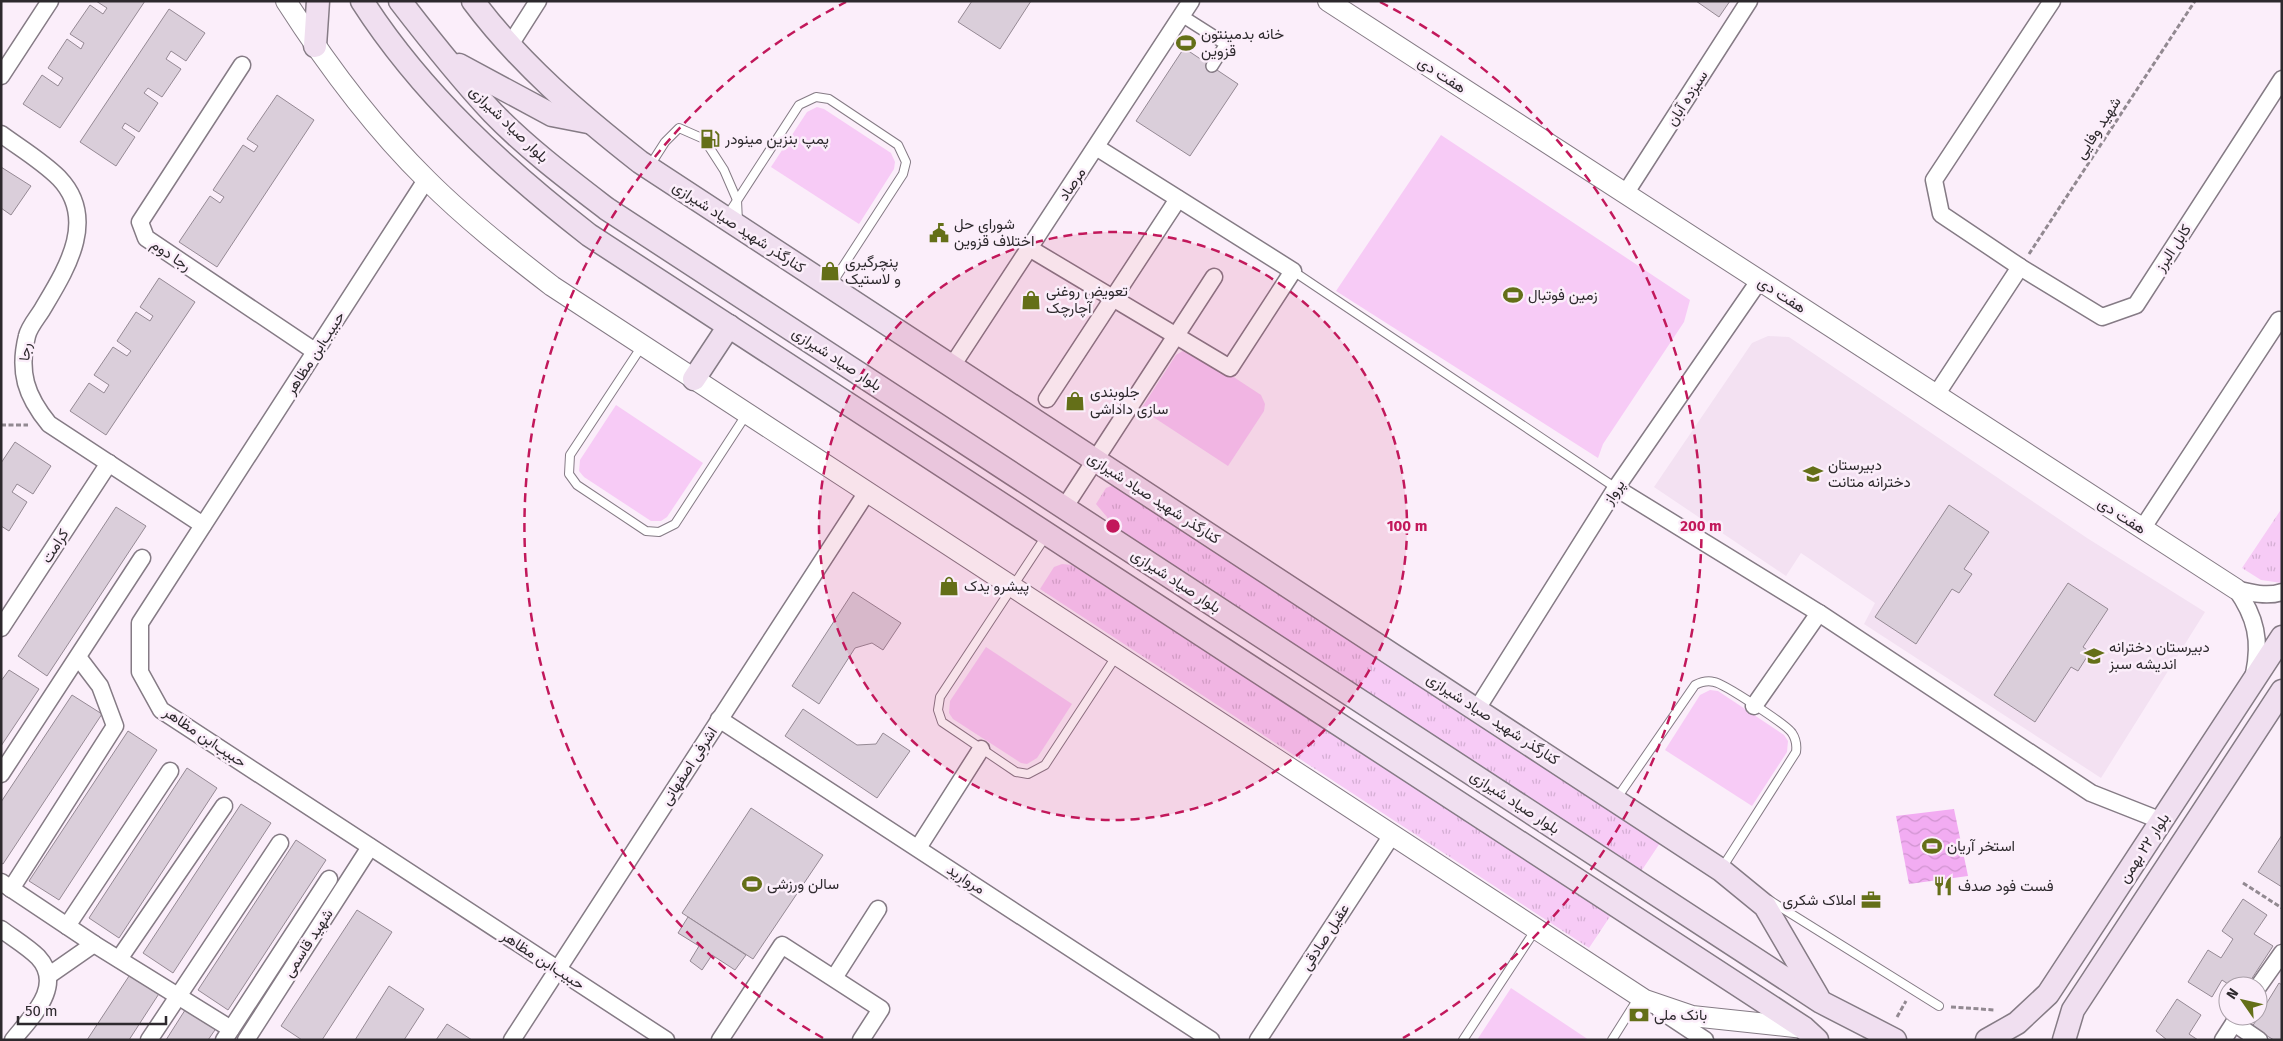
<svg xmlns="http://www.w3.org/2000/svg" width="2283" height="1041" viewBox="0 0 2283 1041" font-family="'Fira Sans',Vazirmatn,sans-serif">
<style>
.built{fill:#f3e1f2}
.grass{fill:url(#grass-tufts)}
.park{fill:#f7cbf6}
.water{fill:url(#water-waves)}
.building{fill:#daceda;stroke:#958994}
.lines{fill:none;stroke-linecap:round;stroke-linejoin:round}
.service-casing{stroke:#857b85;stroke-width:10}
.pedestrian-casing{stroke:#857b85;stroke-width:14}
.minor-casing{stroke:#857b85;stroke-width:19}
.tertiary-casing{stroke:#857b85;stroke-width:22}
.secondary-casing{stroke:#857b85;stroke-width:25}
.path{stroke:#928991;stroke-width:3;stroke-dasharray:5 2.5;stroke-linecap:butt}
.service{stroke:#fff;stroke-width:8}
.pedestrian{stroke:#fff;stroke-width:11}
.minor{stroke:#fff;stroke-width:16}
.tertiary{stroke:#fff;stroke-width:20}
.secondary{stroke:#f0dff0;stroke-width:22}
.ring{fill:none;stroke:#c2185b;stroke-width:2.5;stroke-dasharray:9 6}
.labels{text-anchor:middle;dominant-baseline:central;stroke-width:5;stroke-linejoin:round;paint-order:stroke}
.poi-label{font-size:15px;fill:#2d292d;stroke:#fbeefa;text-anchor:start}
.street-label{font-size:15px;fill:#2d292d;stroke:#fbeefa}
.centre{fill:#c2185b;stroke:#fbeefa;stroke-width:2.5}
.ring-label{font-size:15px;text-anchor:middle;font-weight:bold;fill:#c2185b;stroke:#fbeefa;stroke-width:5;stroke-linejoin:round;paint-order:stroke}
</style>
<defs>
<pattern id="grass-tufts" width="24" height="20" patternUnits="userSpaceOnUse" patternTransform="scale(1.25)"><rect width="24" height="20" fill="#f7cbf6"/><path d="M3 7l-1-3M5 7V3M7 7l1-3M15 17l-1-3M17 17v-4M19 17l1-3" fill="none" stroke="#d4aed3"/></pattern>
<pattern id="water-waves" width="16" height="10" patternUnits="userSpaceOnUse" patternTransform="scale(1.25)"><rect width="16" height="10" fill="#f2acf2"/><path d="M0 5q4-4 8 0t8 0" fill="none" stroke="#d094d0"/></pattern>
</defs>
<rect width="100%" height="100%" fill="#fbeefa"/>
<path class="built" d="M1768 336 1789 337 2087 538 2205 612 2101 778 1864 624 1875 603 1801 553 1786 576 1654 487 1752 343Z"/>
<g class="grass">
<path d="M1111 486 1116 487 1662 840 1640 873 1110 526 1107 517 1096 504 1106 488Z"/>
<path d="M2282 508V583L2261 580 2242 568Z"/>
<path d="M1062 564 1072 565 1611 915 1589 948 1040 589 1054 567Z"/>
</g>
<g class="park">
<path d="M817 107 824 109 891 153 895 162 894 169 859 224 771 167 807 112Z"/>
<path d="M1441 135 1690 300 1684 322 1603 444 1598 458 1336 291Z"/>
<path d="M1186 349 1194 351 1261 395 1265 404 1264 411 1228 466 1141 409 1176 355Z"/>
<path d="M616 405 703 463 667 517 661 521H651L584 477 579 471 580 460Z"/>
<path d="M986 647 1072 704 1037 758 1027 764 1021 763 953 719 949 713 950 701Z"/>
<path d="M1710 690 1718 691 1784 735 1788 741 1787 752 1752 806 1665 750 1700 695Z"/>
<path d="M1511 988 1589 1040H1477Z"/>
</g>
<path class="water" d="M1954 809 1968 876 1909 884 1896 816Z"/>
<g class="building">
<path d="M96 1H145L60 128 23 104 42 75 58 86 63 78 48 68 67 39 81 49 84 43 70 34 90 5 103 14 107 8Z"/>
<path d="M972 1H1031L1000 49 958 22Z"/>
<path d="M1696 1H1730L1719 17Z"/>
<path d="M169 9 205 33 186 61 171 51 166 59 181 69 162 97 148 88 144 93 158 103 139 132 125 123 122 128 135 137 116 166 80 142Z"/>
<path d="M1184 48 1238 84 1190 156 1136 121Z"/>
<path d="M277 95 314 120 217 267 179 242 210 196 220 203 224 197 213 190 243 145 254 152 258 146 247 139Z"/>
<path d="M1 167 31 186 11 215 1 208Z"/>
<path d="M159 278 195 302 106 435 70 411 89 383 104 393 109 385 94 375 113 347 127 356 131 351 117 341 136 312 150 321 153 316 140 307Z"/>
<path d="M15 442 51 466 33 494 17 484 12 492 27 502 9 531 1 526V463Z"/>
<path d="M1949 505 1989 532 1964 569 1972 574 1959 593 1952 589 1916 644 1875 617Z"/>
<path d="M116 507 146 526 47 676 18 656Z"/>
<path d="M2068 583 2108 609 2083 647 2090 652 2078 671 2071 667 2035 722 1994 695Z"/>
<path d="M853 592 901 623 883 650 872 643 855 648 819 704 792 686Z"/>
<path d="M9 670 39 689 1 746V681Z"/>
<path d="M72 695 102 714 3 864 1 863V802Z"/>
<path d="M803 709 857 745 876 744 883 733 910 751 877 798 785 736Z"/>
<path d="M128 731 157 750 59 900 29 881Z"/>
<path d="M187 768 217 788 119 938 89 918Z"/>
<path d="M241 804 271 823 173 973 143 953Z"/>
<path d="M751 808 823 855 753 959 682 913Z"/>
<path d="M2282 835V887L2258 872Z"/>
<path d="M296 840 326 860 228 1010 198 990Z"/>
<path d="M2243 899 2267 915 2254 934 2273 946 2247 986H2231L2222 980 2212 997 2188 982 2208 950 2221 958 2233 939 2222 931Z"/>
<path d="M357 910 392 932 322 1040H302L281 1026Z"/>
<path d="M688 917 746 955 735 970 712 955 702 970 690 961 699 946 678 933Z"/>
<path d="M133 970 162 989 129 1040H87Z"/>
<path d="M2279 983 2282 985V1040H2274L2252 1027Z"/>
<path d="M389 986 424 1009 404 1040H355Z"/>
<path d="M2177 999 2201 1015 2189 1034 2198 1040H2167L2156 1031Z"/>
<path d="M187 1007 217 1027 208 1040H166Z"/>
<path d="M447 1024 472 1040H436Z"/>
</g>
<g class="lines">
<defs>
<g id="service">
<path d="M649 167 665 142 679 128 704 139 724 170 737 200 738 222"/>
<path d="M727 216 799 105 816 97 829 99 898 145 906 162 903 174 831 285"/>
<path d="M1293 271 1616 488"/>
<path d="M642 346 570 455 569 474 577 485 646 531 659 532 675 524 746 415"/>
<path d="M1046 536 940 697 938 710 942 722 1016 772 1028 774 1045 765 1117 655"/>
<path d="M1617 798 1695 685C1701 682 1707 680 1714 682 1723 683 1787 725 1792 733 1796 739 1797 745 1796 752L1722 868"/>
<path d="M1769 900 1939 1006"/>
<path d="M1463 1040 1536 929"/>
<path d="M1612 1040 1639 997"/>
</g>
<path id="pedestrian" d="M1182 16 1226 44 1212 66"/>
<g id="minor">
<path d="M2052 1 1934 180 1941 214 2020 267 2102 317 2136 305 2282 79"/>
<path d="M510 45 538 1"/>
<path d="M242 65 140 222 146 238 316 352"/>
<path d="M1 76 50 1"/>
<path d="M1 134C20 148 42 161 59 178 99 220 65 271 42 310 37 318 29 327 27 336 18 372 26 396 49 424L203 525"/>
<path d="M426 180 140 623V672L161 710 666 1040"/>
<path d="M1625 194 1749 1"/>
<path d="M1029 248 1230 368 1293 271 1096 147"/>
<path d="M952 366 1191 1"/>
<path d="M1936 395 2020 267"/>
<path d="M1047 399 1178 199"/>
<path d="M1616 488 1819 613 2091 793 2162 821"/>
<path d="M1064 508 1214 277"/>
<path d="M2142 529 2279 320"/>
<path d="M2236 589C2256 617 2261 641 2254 674"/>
<path d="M2236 589C2251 593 2267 597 2282 592"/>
<path d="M1 628 109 463"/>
<path d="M1754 706 1819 613"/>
<path d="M1477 709 1616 488 1759 281"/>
<path d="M719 719 1211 1040"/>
<path d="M1 774 142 558"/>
<path d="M918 848 981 749"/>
<path d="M1 882 94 944 48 976"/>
<path d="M11 889 115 726 100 686 78 657"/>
<path d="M67 926 170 771"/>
<path d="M1 929C13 938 28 947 38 957 65 986 31 1017 13 1040"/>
<path d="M94 944 231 1029"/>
<path d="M119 959 224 806"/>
<path d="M834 978 878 909"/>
<path d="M2258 987 2282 953"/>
<path d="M1660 1010 1705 1040"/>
<path d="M2238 1016 2234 1023 2259 1040"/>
<path d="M149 1040 280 843"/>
<path d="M224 1040 329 879"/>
<path d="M246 1040 370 847"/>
<path d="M512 1040 867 492"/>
<path d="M720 1040 782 945 881 1009 861 1040"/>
<path d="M1258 1040 1392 835"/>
<path d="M2223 1040 2234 1023"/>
</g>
<g id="tertiary">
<path d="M286 1C327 65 373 127 427 180 466 219 509 253 552 286L1645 1000 1692 1016 1804 1028"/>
<path d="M1328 1 2236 589"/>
</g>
<g id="secondary">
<path d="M362 1C421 93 503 168 589 235L1804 1028 1817 1040"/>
<path d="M400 1C430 40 460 78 493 113 527 148 568 179 607 209L1821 1002 1895 1040"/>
<path d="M473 1C520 64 579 114 640 162L1721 870 1765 906 1818 997"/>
<path d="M315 46 318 1"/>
<path d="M459 65 552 115 588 122"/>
<path d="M694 379 729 326"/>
<path d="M1987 1040 2017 1023 2048 994 2282 637"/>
<path d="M2064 1040 2073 1010 2282 691"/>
</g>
</defs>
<use href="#service" class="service-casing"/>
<use href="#pedestrian" class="pedestrian-casing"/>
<use href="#minor" class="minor-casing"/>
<use href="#tertiary" class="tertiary-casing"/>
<use href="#secondary" class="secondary-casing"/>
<g class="path">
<path d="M2029 254 2195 1"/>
<path d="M1 425H28"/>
<path d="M2243 883 2282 908"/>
<path d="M1951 1007 1995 1010"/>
<path d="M1897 1017 1906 1001"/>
</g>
<use href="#service" class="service"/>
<use href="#pedestrian" class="pedestrian"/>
<use href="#minor" class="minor"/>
<use href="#tertiary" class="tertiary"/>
<use href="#secondary" class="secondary"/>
</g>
<circle cx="1113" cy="526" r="294" fill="#c2185b" fill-opacity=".12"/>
<g class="ring">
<circle cx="1113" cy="526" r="294"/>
<path d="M823 1038A588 588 0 0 1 846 2M1380 2A588 588 0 0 1 1403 1038"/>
</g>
<defs>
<symbol id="stadium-bare" viewBox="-9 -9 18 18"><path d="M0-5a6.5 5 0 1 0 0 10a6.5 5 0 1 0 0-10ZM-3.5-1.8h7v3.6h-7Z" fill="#646f18" stroke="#fbeefa" stroke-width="2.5" paint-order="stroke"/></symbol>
<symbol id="fuel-bare" viewBox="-9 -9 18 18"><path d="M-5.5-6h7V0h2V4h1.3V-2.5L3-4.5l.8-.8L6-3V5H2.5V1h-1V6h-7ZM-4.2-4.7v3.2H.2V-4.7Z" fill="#646f18" stroke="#fbeefa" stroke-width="2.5" paint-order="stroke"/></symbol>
<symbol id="civic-bare" viewBox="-9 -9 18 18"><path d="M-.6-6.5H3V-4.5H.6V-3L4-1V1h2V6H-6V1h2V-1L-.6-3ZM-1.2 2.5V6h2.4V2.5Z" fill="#646f18" stroke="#fbeefa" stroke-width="2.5" paint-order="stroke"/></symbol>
<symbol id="shop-bare" viewBox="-9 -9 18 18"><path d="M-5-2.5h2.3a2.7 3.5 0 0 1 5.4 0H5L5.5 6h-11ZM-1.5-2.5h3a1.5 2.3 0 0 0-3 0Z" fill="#646f18" stroke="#fbeefa" stroke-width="2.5" paint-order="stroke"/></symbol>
<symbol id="school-bare" viewBox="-9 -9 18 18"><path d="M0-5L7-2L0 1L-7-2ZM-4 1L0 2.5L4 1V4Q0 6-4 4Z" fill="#646f18" stroke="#fbeefa" stroke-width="2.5" paint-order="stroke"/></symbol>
<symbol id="restaurant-bare" viewBox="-9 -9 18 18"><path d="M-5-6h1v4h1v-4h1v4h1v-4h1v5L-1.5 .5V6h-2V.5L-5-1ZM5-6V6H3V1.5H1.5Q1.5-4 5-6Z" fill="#646f18" stroke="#fbeefa" stroke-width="2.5" paint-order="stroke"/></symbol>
<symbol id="office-bare" viewBox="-9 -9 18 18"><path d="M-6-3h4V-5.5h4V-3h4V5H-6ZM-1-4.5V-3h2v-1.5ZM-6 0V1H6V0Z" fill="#646f18" stroke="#fbeefa" stroke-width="2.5" paint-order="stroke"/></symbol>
<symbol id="bank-bare" viewBox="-9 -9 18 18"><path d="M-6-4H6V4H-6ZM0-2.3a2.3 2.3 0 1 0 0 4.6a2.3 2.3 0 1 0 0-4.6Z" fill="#646f18" stroke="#fbeefa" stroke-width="2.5" paint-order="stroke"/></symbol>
</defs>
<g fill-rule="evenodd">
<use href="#stadium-bare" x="1172" y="29" width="28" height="28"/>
<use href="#fuel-bare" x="696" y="125" width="28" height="28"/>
<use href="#civic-bare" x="925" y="219" width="28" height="28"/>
<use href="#shop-bare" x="816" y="257" width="28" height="28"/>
<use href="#stadium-bare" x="1499" y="281" width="28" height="28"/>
<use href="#shop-bare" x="1017" y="286" width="28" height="28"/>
<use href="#shop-bare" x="1061" y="387" width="28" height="28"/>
<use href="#school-bare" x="1799" y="460" width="28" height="28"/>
<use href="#shop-bare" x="935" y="572" width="28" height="28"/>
<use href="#school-bare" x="2080" y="642" width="28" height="28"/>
<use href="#stadium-bare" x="1918" y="832" width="28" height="28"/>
<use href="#stadium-bare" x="738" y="870" width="28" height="28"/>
<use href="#restaurant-bare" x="1929" y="872" width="28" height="28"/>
<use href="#office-bare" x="1857" y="886" width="28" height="28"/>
<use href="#bank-bare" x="1625" y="1001" width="28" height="28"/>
</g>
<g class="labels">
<g class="poi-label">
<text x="1201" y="34">خانه بدمینتون<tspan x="1201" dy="17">قزوین</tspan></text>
<text x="725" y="139">پمپ بنزین مینودر</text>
<text x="954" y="224">شورای حل<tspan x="954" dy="17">اختلاف قزوین</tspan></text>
<text x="845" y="262">پنچرگیری<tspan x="845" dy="17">و لاستیک</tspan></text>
<text x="1046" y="291">تعویض روغنی<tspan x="1046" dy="17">آچارچک</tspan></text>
<text x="1528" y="295">زمین فوتبال</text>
<text x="1090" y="392">جلوبندی<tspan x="1090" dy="17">سازی داداشی</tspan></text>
<text x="1828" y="465">دبیرستان<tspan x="1828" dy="17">دخترانه متانت</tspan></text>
<text x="964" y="586">پیشرو یدک</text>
<text x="2109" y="647">دبیرستان دخترانه<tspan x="2109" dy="17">اندیشه سبز</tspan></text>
<text x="1947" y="846">استخر آریان</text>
<text x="767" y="884">سالن ورزشی</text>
<text x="1958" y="886">فست فود صدف</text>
<text x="1856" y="900" text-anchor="end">املاک شکری</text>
<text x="1654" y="1015">بانک ملی</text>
</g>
<g class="street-label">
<text transform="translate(1442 75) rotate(33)">هفت دی</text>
<text transform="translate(1687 98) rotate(-57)">سیزده آبان</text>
<text transform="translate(509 124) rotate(44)">بلوار صیاد شیرازی</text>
<text transform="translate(2098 128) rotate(-57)">شهید وفایی</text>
<text transform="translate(1072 184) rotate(-56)">مرصاد</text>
<text transform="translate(739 227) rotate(33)">کنارگذر شهید صیاد شیرازی</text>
<text transform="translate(2173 248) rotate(-57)">کابل البرز</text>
<text transform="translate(171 255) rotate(34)">رجا دوم</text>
<text transform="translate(1782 295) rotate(33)">هفت دی</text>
<text transform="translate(25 352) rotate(-85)">رجا</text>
<text transform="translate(315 353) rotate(-57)">حبیب‌ابن مظاهر</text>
<text transform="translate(837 359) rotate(33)">بلوار صیاد شیرازی</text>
<text transform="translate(1614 492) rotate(-57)">پرواز</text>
<text transform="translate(1154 498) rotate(33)">کنارگذر شهید صیاد شیرازی</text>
<text transform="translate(2122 516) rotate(33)">هفت دی</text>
<text transform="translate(55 546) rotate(-57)">کرامت</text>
<text transform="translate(1176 581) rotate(33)">بلوار صیاد شیرازی</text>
<text transform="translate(1493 719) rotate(33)">کنارگذر شهید صیاد شیرازی</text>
<text transform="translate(205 737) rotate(34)">حبیب‌ابن مظاهر</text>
<text transform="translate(689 766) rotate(-57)">اشرفی اصفهانی</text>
<text transform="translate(1515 802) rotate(33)">بلوار صیاد شیرازی</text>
<text transform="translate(2144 848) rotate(-57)">بلوار ۲۲ بهمن</text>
<text transform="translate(966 879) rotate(33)">مروارید</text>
<text transform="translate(1325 937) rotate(-57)">عقیل صادقی</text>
<text transform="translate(308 943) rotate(-57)">شهید قاسمی</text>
<text transform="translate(543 960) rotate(33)">حبیب‌ابن مظاهر</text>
</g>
</g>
<circle cx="1113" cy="526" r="8" class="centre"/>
<g class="ring-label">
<text x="1407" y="531">100 m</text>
<text x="1701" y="531">200 m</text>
</g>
<rect width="2283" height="1041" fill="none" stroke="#2d292d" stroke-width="5"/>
<g transform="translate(2243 1001) rotate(304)"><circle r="24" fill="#fbeefa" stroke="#a99fa8"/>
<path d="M0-4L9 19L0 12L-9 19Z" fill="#646f18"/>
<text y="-8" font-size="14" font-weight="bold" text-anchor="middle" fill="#2d292d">N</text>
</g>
<path d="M18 1016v8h148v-8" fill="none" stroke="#2d292d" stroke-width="2.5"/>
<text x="25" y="1016" font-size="15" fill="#2d292d" stroke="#fbeefa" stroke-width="4" paint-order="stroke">50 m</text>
</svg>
